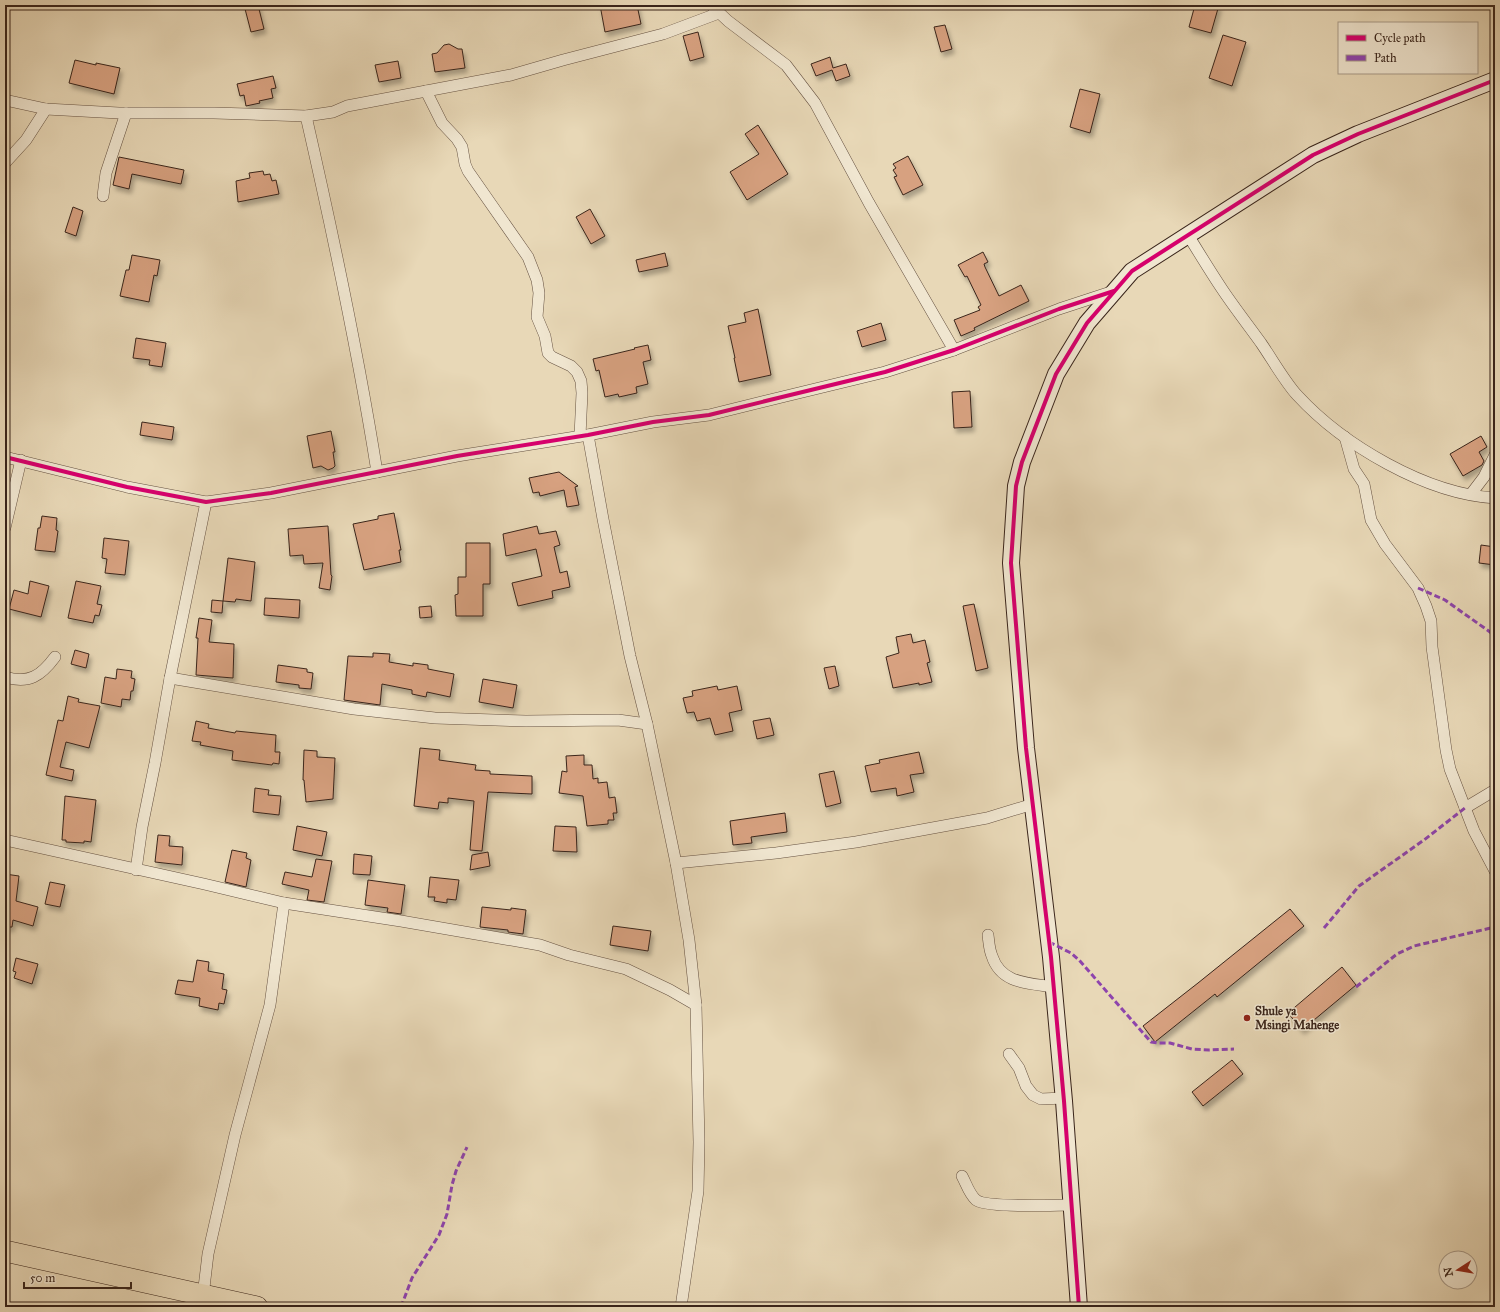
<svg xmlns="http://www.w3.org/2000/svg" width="1500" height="1312" viewBox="0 0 1500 1312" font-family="'IM FELL Great Primer',serif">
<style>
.building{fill:#d7a180;stroke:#3a251b;filter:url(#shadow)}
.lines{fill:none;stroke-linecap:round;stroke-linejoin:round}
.street-casing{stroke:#665242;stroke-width:12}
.secondary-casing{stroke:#3a251b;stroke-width:18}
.highway-casing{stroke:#3a251b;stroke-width:22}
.street{stroke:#f0e6d0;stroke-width:11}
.secondary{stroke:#f0e6d0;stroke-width:16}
.highway{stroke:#e8d8b7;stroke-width:21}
.quiet{stroke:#8e44ad;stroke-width:3;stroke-dasharray:6 3;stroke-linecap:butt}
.cycleway-casing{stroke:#f0e6d0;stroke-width:6}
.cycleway{stroke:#d6006c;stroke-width:4}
.poi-dot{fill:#8f2418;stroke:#f0e6d0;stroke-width:1.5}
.labels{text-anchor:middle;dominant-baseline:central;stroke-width:3;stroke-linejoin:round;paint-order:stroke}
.poi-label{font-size:12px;font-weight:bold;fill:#3a251b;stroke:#f0e6d0;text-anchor:start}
</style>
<defs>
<filter id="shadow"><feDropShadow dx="2.5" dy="4.5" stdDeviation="2" flood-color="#0004"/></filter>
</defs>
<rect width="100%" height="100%" fill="#e8d8b7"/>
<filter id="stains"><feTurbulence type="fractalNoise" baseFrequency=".005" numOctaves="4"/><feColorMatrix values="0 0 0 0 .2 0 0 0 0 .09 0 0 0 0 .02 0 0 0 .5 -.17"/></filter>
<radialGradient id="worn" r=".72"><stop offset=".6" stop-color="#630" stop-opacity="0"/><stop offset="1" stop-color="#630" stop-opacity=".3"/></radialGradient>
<g class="building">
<path d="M244 5H258L264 29 251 32Z"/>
<path d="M600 5H637L641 24 605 32Z"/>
<path d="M1195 5H1219L1211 33 1189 27Z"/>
<path d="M945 25 952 49 941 52 934 27Z"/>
<path d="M698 32 704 57 690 61 683 36Z"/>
<path d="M1223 35 1246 42 1232 86 1209 78Z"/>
<path d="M449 44 458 49H462L465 68 435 72 432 54 437 53 444 45Z"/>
<path d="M830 57 833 68 846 64 850 76 836 81 832 70 816 76 811 64Z"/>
<path d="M75 60 96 65V63L120 68 114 94 69 83Z"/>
<path d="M398 61 401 78 379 82 375 65Z"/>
<path d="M273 76 276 88 271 89 273 98 259 101 260 103 246 106 244 95 240 96 237 84Z"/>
<path d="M1080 89 1100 94 1090 133 1070 127Z"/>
<path d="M758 125 788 174 747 200 730 172 759 154 745 134Z"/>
<path d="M908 156 923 185 903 195 894 177 897 176 893 170 896 168 893 164Z"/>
<path d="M119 157 184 170 181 184 132 174 129 189 113 185Z"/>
<path d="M263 171 264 175 270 174 272 181 276 180 279 194 238 202 236 181 250 178 249 173Z"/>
<path d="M73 207 83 211 76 236 65 232Z"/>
<path d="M590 209 605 236 591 244 576 217Z"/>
<path d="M983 252 988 262 984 264 985 267 999 296 1021 285 1029 301 974 328 975 330 961 336 954 320 980 310 978 307 981 305 967 276 965 277 958 265Z"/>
<path d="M665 253 668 266 639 272 636 260Z"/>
<path d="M132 255 160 260 157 276 154 275 149 302 120 296 126 270H129Z"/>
<path d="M758 309 771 375 739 382 734 358H735L728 326 746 322 744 313Z"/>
<path d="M881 323 886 340 862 347 857 331Z"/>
<path d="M136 338 166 343 162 367 149 365 150 360 133 358Z"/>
<path d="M648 345 651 360 643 362 648 384 636 387 637 393 619 397 618 394 605 397 599 370 596 371 593 359 635 349 634 348Z"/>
<path d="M970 391 972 427 954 428 952 392Z"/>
<path d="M142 422 174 427 172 440 140 435Z"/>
<path d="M331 431 335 452H333L335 466 333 468 328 470 321 466 313 468 307 436Z"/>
<path d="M1481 436 1487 447 1479 452 1484 461 1482 465 1463 476 1450 454Z"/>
<path d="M559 472 578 486 575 487 579 505 567 507 564 490 540 496 539 492 533 493 529 478Z"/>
<path d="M394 513 401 550H399L401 562 364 570 353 524 378 519V516Z"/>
<path d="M42 516 57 518 56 530 58 531 55 552 35 550 38 528H40Z"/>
<path d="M328 526 331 575 332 576 330 590 319 588 323 563 304 564 303 555 290 556 288 529Z"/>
<path d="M537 526 539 534 556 531 560 545 554 547 560 573 567 571 570 587 552 591 553 598 518 606 512 583 542 576 536 549 506 556 503 534Z"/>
<path d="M104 538 129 541 125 575 105 573 107 559 102 558Z"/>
<path d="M466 543H490V584H483V616H456L455 595 458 594V577H466Z"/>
<path d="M1481 545 1495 547V565L1479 563Z"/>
<path d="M228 558 255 562 251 601 236 599 235 602 223 601Z"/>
<path d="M30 581 49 586 41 617 9 609 14 590 28 594Z"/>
<path d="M76 581 101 586 97 604 102 605 99 616 95 615 93 623 68 618Z"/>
<path d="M265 598 300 600 299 618 264 615Z"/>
<path d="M212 600 223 601 222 613 211 612Z"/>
<path d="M974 604 988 668 976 671 963 606Z"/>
<path d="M431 606 432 617 420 618 419 607Z"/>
<path d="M199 618 212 620 209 642 234 644 233 678 196 675 198 638H196Z"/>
<path d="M911 634 913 643 925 640 930 662 927 663 932 682 919 685V683L893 688 886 657 899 653 896 637Z"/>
<path d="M75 650 89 654 86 668 71 664Z"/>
<path d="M373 653 390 654 389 662 413 666V663L428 665V669L454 674 450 697 427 692 426 697 412 694V690L382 684 380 705 344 700 348 656 373 657Z"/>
<path d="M278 665 307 669V672L313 673 311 689 299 688V685L276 682Z"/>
<path d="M835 666 839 686 829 689 824 668Z"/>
<path d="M117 669 132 671 131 678 135 679 133 691H131L130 700 122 699 121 707 101 703 105 677 116 679Z"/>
<path d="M483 679 517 685 513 708 479 702Z"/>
<path d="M717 686 718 690 737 686 742 710 729 713 733 731 715 735 710 718 697 721 694 712 687 713 683 698 693 696 692 691Z"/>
<path d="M68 696 79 699 78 702 100 706 89 748 66 742 60 767 74 770 72 781 46 775 58 720 63 721Z"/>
<path d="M770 718 774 735 757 739 753 721Z"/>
<path d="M196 721 209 724 208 728 235 733 236 731 276 735 275 752H280L279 764 273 763 272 765 232 760 233 751 200 745 201 742 192 741Z"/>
<path d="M420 748 440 750 439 760 476 765 475 770 490 771V774L532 776V794L488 792 482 851 470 850 474 801 448 798V803L439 802 438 809 414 806Z"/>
<path d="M304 750 317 751V757L335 758 333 799 306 802 304 780H303Z"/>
<path d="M919 752 924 773 910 775 914 792 897 796 896 788 871 792 865 766 880 763 879 760Z"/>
<path d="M584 755V765H592L593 779 598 778V783L607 782 609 798 615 797 617 813H613L614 820H608V824L587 826 583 796 559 793 562 771 567 772 566 756Z"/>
<path d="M834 771 841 803 826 807 819 774Z"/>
<path d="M255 788 269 790 268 795 281 796 279 815 253 812Z"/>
<path d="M65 796 96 800 91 842 84 841V843L66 842V840H62Z"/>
<path d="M785 813 787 832 751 837 752 843 733 845 730 821Z"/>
<path d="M297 826 327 832 322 856 293 850Z"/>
<path d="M555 826 576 827 577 852 553 851Z"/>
<path d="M158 835 170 836 169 846 183 847 182 865 155 862Z"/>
<path d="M232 850 247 853 246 858 251 860 246 887 225 882Z"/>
<path d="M488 852 490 866 470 870 472 855Z"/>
<path d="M354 854 372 856 370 875 353 874Z"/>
<path d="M316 859 332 861 324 902 307 900 309 890 282 884 285 872 312 877Z"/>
<path d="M5 874 19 876 16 901 38 907 33 926 13 920 12 927H5Z"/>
<path d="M430 877 459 880 456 900 447 899V903L434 901 435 897H428Z"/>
<path d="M368 880 405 885 401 914 387 912 388 908 365 905Z"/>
<path d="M50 882 65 885 60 907 45 904Z"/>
<path d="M482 907 511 910V908L526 910 523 934 508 932V930L480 927Z"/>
<path d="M1290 909 1304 926 1217 997 1215 994 1155 1042 1143 1026 1198 983Z"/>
<path d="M613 926 651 931 648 951 610 945Z"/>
<path d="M16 958 38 964 32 984 14 978 16 972 13 971Z"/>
<path d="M197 960 209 962 208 971 224 974 222 989 227 990 224 1004 219 1003 218 1010 199 1006 200 998 175 994 178 980 193 982Z"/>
<path d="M1342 967 1356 985 1302 1030 1288 1013Z"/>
<path d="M1232 1060 1243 1074 1203 1106 1192 1092Z"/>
</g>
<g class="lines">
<defs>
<g id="street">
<path d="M711 5 728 21 786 65 815 103 869 203 954 350"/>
<path d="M426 91 442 123 457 139 462 147 465 164 468 171 528 257 537 280 539 293 537 317 545 336 548 353 552 357 571 366 577 372 581 381 582 393 580 436"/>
<path d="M5 100 46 109 119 113H214L306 116 333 112 347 106 511 75 563 60 663 34 719 13"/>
<path d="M306 116C333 234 358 352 377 472"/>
<path d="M5 163 26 140 46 109"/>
<path d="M103 196 106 173 126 113"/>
<path d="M1188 235C1199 253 1210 271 1222 289 1234 307 1248 325 1261 343 1272 359 1285 382 1297 395 1343 445 1426 494 1495 498"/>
<path d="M588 435 603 519 630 656 647 724 676 863 689 940 696 1005 699 1142 698 1191 681 1307"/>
<path d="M1345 437 1354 469 1364 484 1371 520 1385 544 1418 588 1426 606 1431 621 1432 647 1446 750 1450 769 1474 831 1495 871"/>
<path d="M5 457 127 487 206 502 271 493 457 456 588 435 653 422 709 415 782 397 885 372 954 350 1059 309 1114 291"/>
<path d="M1471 494 1484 477 1495 455"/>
<path d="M5 528 21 460"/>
<path d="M5 677C29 684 41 676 55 657"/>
<path d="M170 678 354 709 435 718 526 721 618 720 647 724"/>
<path d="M1465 808 1495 790"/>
<path d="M5 840 204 884 284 903 401 921 540 945 569 955 626 969 670 990 696 1005"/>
<path d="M676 863 776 853 856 842 987 818 1033 804"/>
<path d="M136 870 142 827 155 763 170 678 206 502"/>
<path d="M988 935C989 942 989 949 992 956 1001 984 1028 983 1054 987"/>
<path d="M1009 1054 1019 1068 1026 1086 1033 1095 1041 1099 1064 1098"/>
<path d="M962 1176C966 1183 969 1194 976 1200 987 1208 1053 1205 1071 1205"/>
<path d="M203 1296 208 1254 235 1135 270 1005 284 903"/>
</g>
<path id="secondary" d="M1079 1307 1064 1101 1051 957 1026 748 1011 563 1016 486 1022 462 1056 374 1087 323 1132 271 1313 155 1358 134 1495 80"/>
<path id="highway" d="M5 1251 257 1307"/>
</defs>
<use href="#street" class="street-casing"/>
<use href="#secondary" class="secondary-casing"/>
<use href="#highway" class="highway-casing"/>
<use href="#street" class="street"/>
<use href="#secondary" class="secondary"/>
<use href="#highway" class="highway"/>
<g class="quiet">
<path d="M1418 588 1445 600 1490 632 1495 637"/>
<path d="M1324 928 1359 886 1424 840 1465 808"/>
<path d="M1049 942 1071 953 1079 960 1151 1042 1158 1043H1170L1192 1049 1209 1050 1234 1049"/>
<path d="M1356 987 1397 954 1414 946 1495 927"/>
<path d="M401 1307 412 1278 439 1235 447 1214 452 1185 456 1171 467 1147"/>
</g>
<defs>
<g id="cycleway">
<path d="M5 457 127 487 206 502 271 493 457 456 588 435 653 422 709 415 782 397 885 372 954 350 1059 309 1114 291"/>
<path d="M1079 1307 1064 1101 1051 957 1026 748 1011 563 1016 486 1022 462 1056 374 1087 323 1132 271 1313 155 1358 134 1495 80"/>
</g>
</defs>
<use href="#cycleway" class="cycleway-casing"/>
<use href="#cycleway" class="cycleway"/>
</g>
<circle class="poi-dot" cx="1247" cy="1018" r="4"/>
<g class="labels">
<g class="poi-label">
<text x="1255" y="1011">Shule ya<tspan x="1255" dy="14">Msingi Mahenge</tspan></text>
</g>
</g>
<rect width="1500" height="1312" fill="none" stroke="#e8d8b7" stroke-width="20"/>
<rect x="6" y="6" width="1488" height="1300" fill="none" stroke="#3a251b" stroke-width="2"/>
<rect x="10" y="10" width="1480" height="1292" fill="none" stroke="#3a251b"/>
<rect x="1338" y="22" width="140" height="52" fill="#f0e6d0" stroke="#a79988"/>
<rect x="1346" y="35" width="20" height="6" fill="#d6006c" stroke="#a79988"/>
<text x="1374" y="42" font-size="12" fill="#3a251b">Cycle path</text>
<rect x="1346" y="55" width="20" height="6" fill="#8e44ad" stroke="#a79988"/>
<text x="1374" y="62" font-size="12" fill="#3a251b">Path</text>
<g transform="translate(1458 1270) rotate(258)"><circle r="19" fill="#f0e6d0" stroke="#a79988"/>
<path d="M0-3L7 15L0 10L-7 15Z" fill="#8f2418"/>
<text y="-6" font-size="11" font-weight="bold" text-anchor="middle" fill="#3a251b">N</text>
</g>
<path d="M24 1282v6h107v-6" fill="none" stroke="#3a251b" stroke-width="2"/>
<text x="30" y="1282" font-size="12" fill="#3a251b" stroke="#f0e6d0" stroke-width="3" paint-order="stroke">50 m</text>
<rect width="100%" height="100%" filter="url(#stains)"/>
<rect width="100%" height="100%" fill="url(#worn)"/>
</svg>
